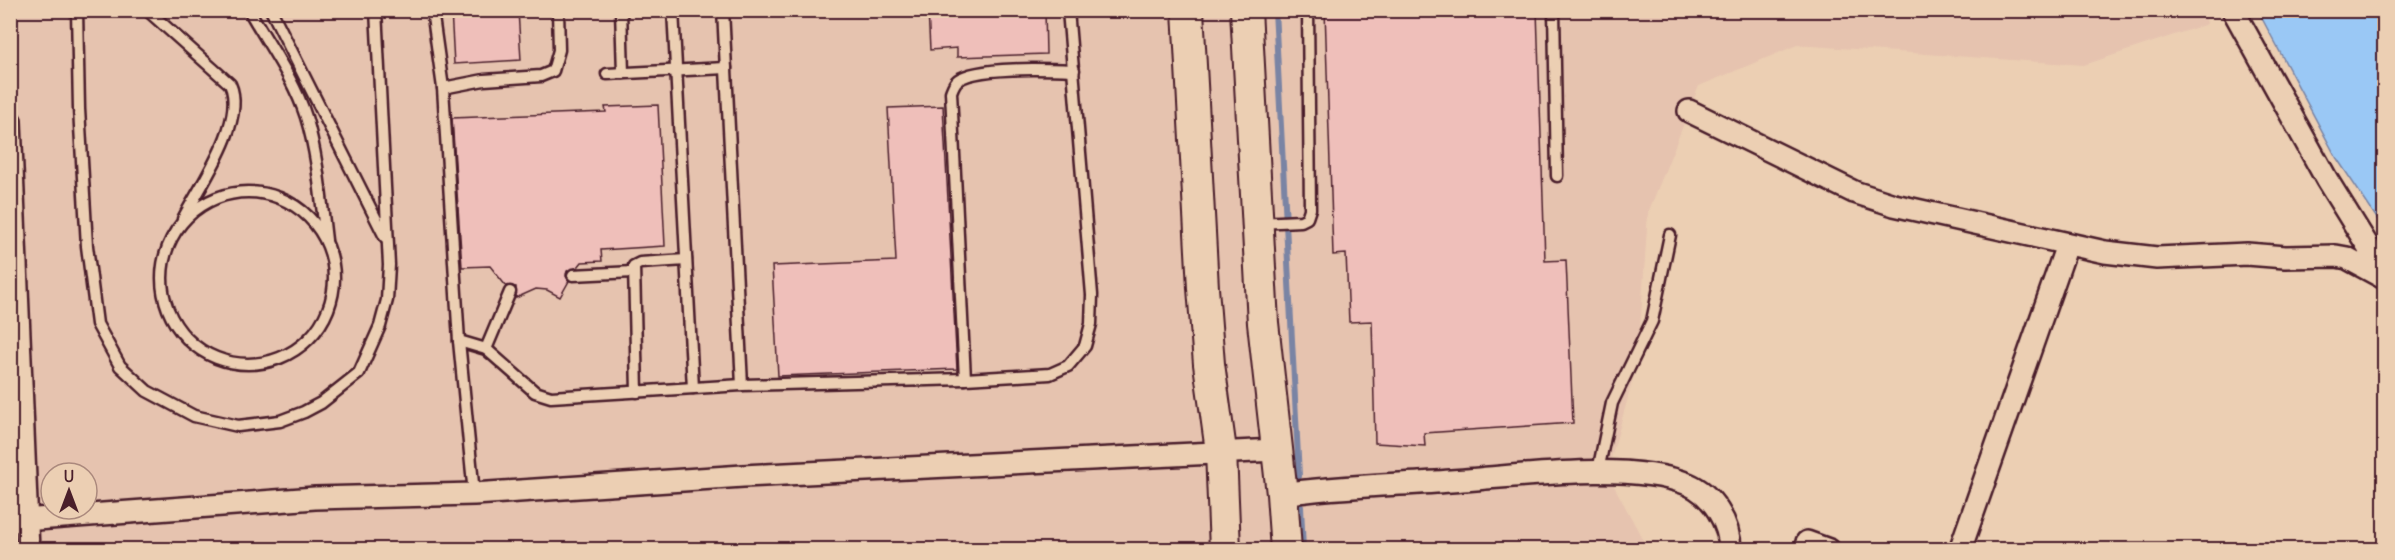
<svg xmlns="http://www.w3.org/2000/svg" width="2395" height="560" viewBox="0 0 2395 560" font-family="Delius,sans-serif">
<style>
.built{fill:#e6c3af;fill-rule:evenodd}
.water{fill:#9ac8f5;stroke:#7a84a4;stroke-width:1.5}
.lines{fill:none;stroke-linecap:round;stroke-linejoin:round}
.stream{stroke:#7a84a4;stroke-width:6}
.building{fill:#efbfba;stroke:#4a1f2b;stroke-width:1.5}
.lane-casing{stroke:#4a1f2b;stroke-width:15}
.street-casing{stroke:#4a1f2b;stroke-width:26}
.secondary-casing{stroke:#4a1f2b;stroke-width:34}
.lane{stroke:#eccfb3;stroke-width:10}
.street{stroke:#eccfb3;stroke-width:21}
.secondary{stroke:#eccfb3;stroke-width:30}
</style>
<rect width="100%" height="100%" fill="#eccfb3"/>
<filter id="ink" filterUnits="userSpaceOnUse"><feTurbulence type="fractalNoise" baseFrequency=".0167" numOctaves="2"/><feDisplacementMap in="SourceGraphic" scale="12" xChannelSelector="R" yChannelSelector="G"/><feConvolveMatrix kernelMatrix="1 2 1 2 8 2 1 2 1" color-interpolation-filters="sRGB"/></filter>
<g filter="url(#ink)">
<path class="built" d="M2204 10 2207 24 2084 65 1797 45 1699 86 1648 213 1638 361 1607 473 1648 549 11 550 10 11ZM51 473H87V509H51Z"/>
<path class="water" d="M2258 11H2384V229L2336 157Z"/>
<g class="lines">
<g class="stream">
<path d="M1275 10 1299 476"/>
<path d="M1301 507 1303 550"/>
</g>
</g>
<g class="building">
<path d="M451 10H518L521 60 454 64Z"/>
<path d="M928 10H1045L1046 54 957 57V48L930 50Z"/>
<path d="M1325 10H1537L1545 261 1566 260 1573 423 1424 433 1425 446 1375 443 1372 321 1349 322 1346 254 1333 255Z"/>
<path d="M658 105 665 246 601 250 602 261 582 262 578 267 567 271 566 276 569 281 560 297 547 290 536 289 516 298V287L506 286 490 266 462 267 452 118 606 112 605 107Z"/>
<path d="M943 106 957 369 778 376 772 266 896 261 888 108Z"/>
</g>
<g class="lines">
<defs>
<g id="lane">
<path d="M77 10 79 109 87 246 97 324 120 366 147 391 194 416 238 426 280 421 304 412 321 403 359 373 380 326 387 300 389 265 376 10"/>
<path d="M147 10 230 84C247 121 200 186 183 219"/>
<path d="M249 10C268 44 294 79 306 117 318 156 321 199 326 240"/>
<path d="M271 10 385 237"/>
<path d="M432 10 443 88 459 341 474 494"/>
<path d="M621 10 623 73"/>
<path d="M673 10 693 388"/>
<path d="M723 10 742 385"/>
<path d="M1554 10 1557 176"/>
<path d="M607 74 726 68"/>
<path d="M443 88 484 80 541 76 553 71 559 50 558 10"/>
<circle cx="248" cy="278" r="86"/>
<path d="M1258 223 1301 221 1307 218 1310 209 1308 10"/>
<path d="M573 275 633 272"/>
<path d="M459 341 486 349 535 392 551 397 742 385 965 379 1050 374 1068 366 1085 346 1091 324 1092 295 1068 10"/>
<path d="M486 349 510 292"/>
<path d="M965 379 951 92C953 87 954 83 958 80 977 66 1049 69 1074 70"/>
<path d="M637 392 634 266 640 263 686 260"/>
<path d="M1598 471 1612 403 1652 321 1670 235"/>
</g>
<g id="street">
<path d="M2233 10 2327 180 2384 272"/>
<path d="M1689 111 1854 192 1894 205 2105 252 2157 258 2247 254 2285 257 2336 256 2347 258 2384 278"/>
<path d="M10 121 28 550"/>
<path d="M1282 494C1338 486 1395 485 1451 481 1515 477 1629 460 1688 484 1712 494 1730 523 1730 550"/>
<path d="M10 521 315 498 474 494 743 476 1276 450"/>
<path d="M1807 542 1829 550"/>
<path d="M1960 550 2067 245"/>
</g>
<g id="secondary">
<path d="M1188 10 1203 288 1209 364 1221 451 1225 550"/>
<path d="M1246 10 1263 323 1282 494 1286 550"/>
</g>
</defs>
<use href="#lane" class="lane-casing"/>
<use href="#street" class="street-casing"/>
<use href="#secondary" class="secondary-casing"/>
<use href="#lane" class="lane"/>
<use href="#street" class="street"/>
<use href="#secondary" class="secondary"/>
</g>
</g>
<rect width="2395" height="560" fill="none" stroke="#eccfb3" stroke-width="36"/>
<rect x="18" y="18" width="2359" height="524" fill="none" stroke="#4a1f2b" stroke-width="2" filter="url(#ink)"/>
<g transform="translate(69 491)"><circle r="28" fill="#eccfb3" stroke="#ab897d" stroke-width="1.5"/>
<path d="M0-4.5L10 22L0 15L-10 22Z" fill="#4a1f2b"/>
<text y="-9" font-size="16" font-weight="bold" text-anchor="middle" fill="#4a1f2b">U</text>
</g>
</svg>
